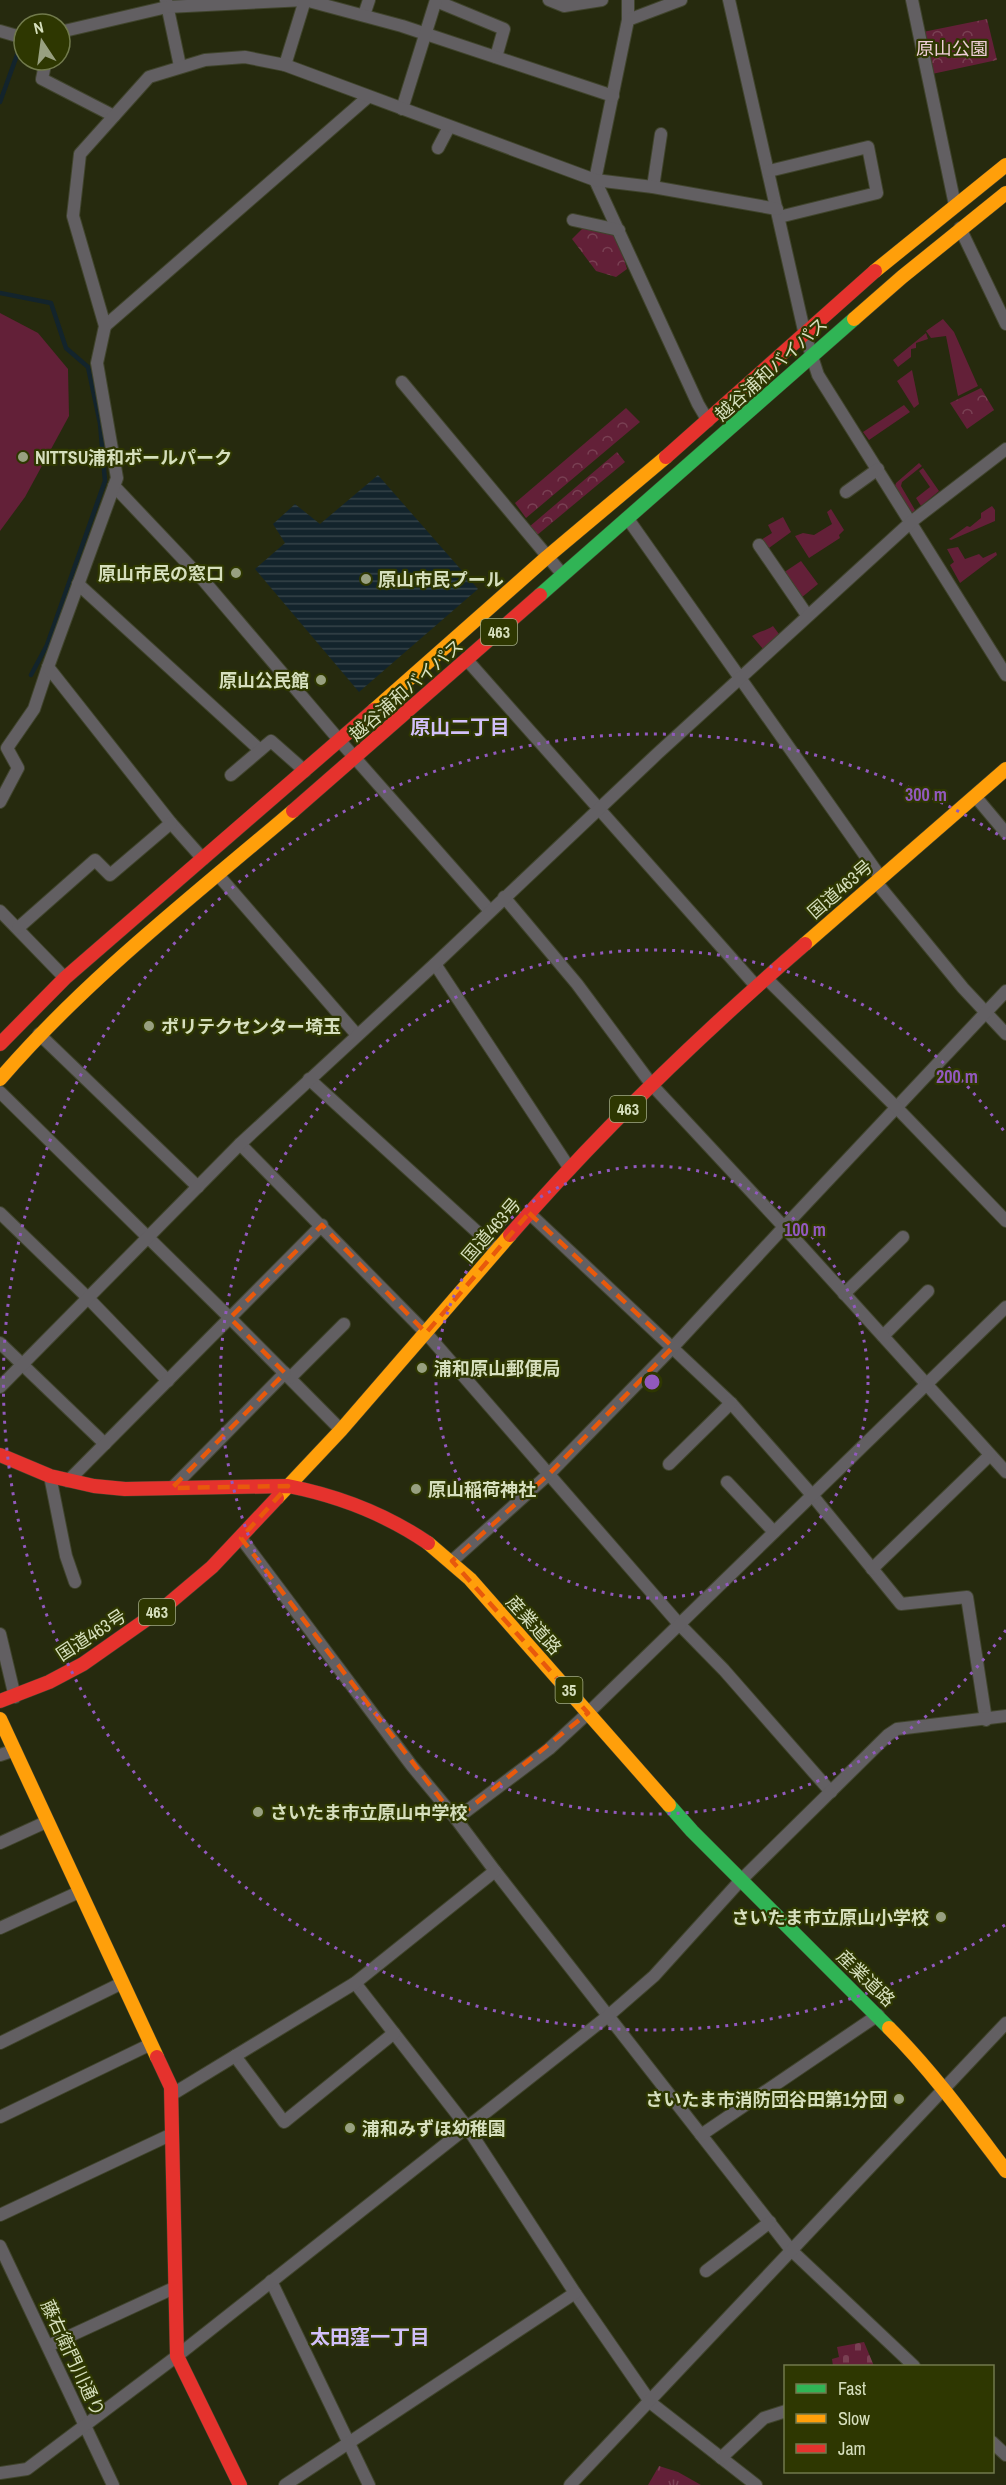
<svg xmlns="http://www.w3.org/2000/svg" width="1006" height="2485" viewBox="0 0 1006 2485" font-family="'Archivo Narrow','Noto Sans JP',sans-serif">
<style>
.grass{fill:url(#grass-tufts)}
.forest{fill:url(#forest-crowns)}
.cemetery{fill:url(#cemetery-stones)}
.garden{fill:#632038}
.water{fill:url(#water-rules)}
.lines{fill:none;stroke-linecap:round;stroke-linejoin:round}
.stream{stroke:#13242c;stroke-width:4.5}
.street-casing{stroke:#40442d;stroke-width:14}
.fast-casing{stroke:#40442d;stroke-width:15}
.slow-casing{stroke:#40442d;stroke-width:15}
.jam-casing{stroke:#40442d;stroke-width:15}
.street{stroke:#625f62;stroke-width:12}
.fast{stroke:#30b455;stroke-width:14}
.slow{stroke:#ff9f0a;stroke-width:14}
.jam{stroke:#e5322d;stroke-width:14}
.marked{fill:none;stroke:#e8590c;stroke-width:4.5;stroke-dasharray:12 8;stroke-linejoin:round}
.ring{fill:none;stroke:#9259be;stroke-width:3;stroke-dasharray:3 6}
.poi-dot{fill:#98a080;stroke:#2e3701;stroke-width:2}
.labels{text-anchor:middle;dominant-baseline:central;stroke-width:4.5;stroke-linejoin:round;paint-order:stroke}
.shield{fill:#2e3701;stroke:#a4ad85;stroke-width:1.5}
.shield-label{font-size:16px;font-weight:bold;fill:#d6dfbd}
.park-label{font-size:18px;fill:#f0cfd8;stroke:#2e3701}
.street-label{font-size:18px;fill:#d6dfbd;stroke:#2e3701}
.poi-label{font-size:18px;font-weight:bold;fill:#d6dfbd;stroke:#2e3701;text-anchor:start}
.neighbourhood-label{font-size:20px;font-weight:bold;fill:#d2c0f9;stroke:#2e3701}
.centre{fill:#9259be;stroke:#2e3701;stroke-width:3}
.ring-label{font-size:18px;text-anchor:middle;font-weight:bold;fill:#9259be;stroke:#2e3701;stroke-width:4.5;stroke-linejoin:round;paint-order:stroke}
</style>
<defs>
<pattern id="grass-tufts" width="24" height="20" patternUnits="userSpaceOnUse" patternTransform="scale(1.5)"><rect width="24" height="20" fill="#632038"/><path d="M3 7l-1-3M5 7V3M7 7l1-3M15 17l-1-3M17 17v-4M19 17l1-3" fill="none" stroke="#794053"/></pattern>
<pattern id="forest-crowns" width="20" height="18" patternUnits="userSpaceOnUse" patternTransform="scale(1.5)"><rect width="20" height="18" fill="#632038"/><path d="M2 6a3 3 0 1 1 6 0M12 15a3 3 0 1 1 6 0" fill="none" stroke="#794053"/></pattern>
<pattern id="cemetery-stones" width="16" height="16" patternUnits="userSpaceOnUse" patternTransform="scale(1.5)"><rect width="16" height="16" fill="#632038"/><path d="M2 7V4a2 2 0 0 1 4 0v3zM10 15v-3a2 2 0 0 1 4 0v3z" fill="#794053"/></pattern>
<pattern id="water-rules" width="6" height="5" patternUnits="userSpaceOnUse" patternTransform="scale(1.5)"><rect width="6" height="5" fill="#13242c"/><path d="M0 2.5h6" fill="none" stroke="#354349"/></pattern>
</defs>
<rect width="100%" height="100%" fill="#262a0e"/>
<path class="grass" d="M659 2466 678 2472 701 2485H648Z"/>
<g class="forest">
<path d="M987 19 997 60 932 74 923 32Z"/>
<path d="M585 226 617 236 627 269 616 277 596 271 572 239Z"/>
<path d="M981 388 994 410 967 429 950 403Z"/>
<path d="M626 408 640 422 526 518 515 503Z"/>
<path d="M617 452 625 462 536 536 529 527Z"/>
</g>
<path class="cemetery" d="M864 2342 874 2366H833L832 2359 839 2357 837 2347Z"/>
<g class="garden">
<path d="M0 313 38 333 68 369 69 416 25 497 0 531Z"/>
<path d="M943 319 954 332 978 386 958 396 946 336 931 338 926 331Z"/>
<path d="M926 333 928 339 916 343V348L911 349V357L898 367 893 360Z"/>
<path d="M912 370 919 404 914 408 897 381Z"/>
<path d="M904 405 910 412 869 440 863 432Z"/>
<path d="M919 463 922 466 902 482 901 486 915 510 912 513 895 486 896 483Z"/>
<path d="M923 468 939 491 921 506 916 498 930 487 919 471Z"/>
<path d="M992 506 995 510V521L951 540 949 539 967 526 970 527 981 518V513Z"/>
<path d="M831 509 844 530 839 535 840 538 809 558 795 536 803 533 814 535 832 524 827 512Z"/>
<path d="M783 517 791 532 769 548 761 540 772 533 768 525Z"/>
<path d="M958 547 965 559 979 554 983 558 996 552 997 555 960 583 950 565 954 562 947 549Z"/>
<path d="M801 561 818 584 801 598 783 573Z"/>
<path d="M773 626 779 634 763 649 752 636C759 631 766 631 773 626Z"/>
</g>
<path class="water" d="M378 475 478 589 359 692 255 569 285 543 273 524 295 504 320 524Z"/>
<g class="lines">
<g class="stream">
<path d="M0 102 21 44"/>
<path d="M0 293 51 303 66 348 88 367 100 423 105 481 47 645 31 675"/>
</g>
<defs>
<g id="street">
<path d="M166 0 180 66"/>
<path d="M549 0 564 6 602 0"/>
<path d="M628 0V20"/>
<path d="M681 0 628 20 595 180 698 404 708 421"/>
<path d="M729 0 805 335 818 375 1006 675"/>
<path d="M912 0 955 205"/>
<path d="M436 1 504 29 496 57"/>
<path d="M364 15 369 0"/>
<path d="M0 31 24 38"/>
<path d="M60 32 167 7 305 0 402 26 613 96"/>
<path d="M46 60 42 79 114 116"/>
<path d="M285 65 305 0"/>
<path d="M402 109 436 0"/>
<path d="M438 148 449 127"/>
<path d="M769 171 868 147 877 193 779 217"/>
<path d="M653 187 661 134"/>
<path d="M573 220 619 230"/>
<path d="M960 228 1006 324"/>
<path d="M105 326 368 97"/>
<path d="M402 382 563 575"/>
<path d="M114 486 204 581 340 741 490 911"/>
<path d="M846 492 878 469"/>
<path d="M628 519 881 878"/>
<path d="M759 545 807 615"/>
<path d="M78 584 260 750"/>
<path d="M467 660 756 986"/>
<path d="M231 775 271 741 305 771"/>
<path d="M975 796 1006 833"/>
<path d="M0 802 18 768 7 748 34 709 48 667"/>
<path d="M203 859 171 823 48 667 117 478 97 363 105 326 73 216 80 154 149 77 205 60 245 57 285 65 595 180 653 187 777 209"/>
<path d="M219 876 357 1035"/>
<path d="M876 882 963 988 1006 1034"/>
<path d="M504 897 577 984 652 1085 784 1227 1006 991"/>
<path d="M0 911 65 978"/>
<path d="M18 928 95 860 110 875 171 823"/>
<path d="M435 964 570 1169"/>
<path d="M766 978 896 1107 1006 1221"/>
<path d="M39 1034 198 1187"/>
<path d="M309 1079 497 1250"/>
<path d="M0 1092 230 1318 341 1430"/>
<path d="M240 1144 426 1333 679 1624 724 1670 831 1792"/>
<path d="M0 1213 88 1298 168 1381"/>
<path d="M529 1213 731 1403 812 1495 901 1604 967 1597 986 1720"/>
<path d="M844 1294 903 1237"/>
<path d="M883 1336 928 1291"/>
<path d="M0 1343 105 1444"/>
<path d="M290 1378 344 1324"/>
<path d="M0 1387 240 1144 435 964 657 754 911 522 1006 449"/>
<path d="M669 1464 731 1403"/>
<path d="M50 1476 66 1556 75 1582"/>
<path d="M68 1481 322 1225"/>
<path d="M727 1482 774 1532"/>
<path d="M172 1488 285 1373"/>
<path d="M241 1538 412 1766 456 1819 495 1871 791 2250 914 2366"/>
<path d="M452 1561 549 1474 673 1347 784 1227 1006 1472"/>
<path d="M872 1569 990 1455"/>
<path d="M0 1634 15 1697"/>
<path d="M0 1755 15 1750"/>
<path d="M456 1819 549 1749 588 1713 1006 1307"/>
<path d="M0 1843 46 1822"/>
<path d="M0 1928 79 1892"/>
<path d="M355 1983 467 2127 575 2293 651 2403 756 2485"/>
<path d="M0 2043 122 1983"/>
<path d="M235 2056 284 2122 394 2033"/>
<path d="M171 2095 355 1983 495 1871"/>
<path d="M0 2117 151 2044"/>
<path d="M701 2135 878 2015"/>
<path d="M0 2215 172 2134"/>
<path d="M0 2246 113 2485"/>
<path d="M706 2271 770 2222"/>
<path d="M271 2281 369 2485"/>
<path d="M48 2346 176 2287"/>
<path d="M992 2442 1006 2455"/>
<path d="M721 2458 764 2418 786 2411"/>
<path d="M0 2473 27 2469 177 2356 608 2016 654 1976 740 1881 888 1735 897 1729 1006 1716"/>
<path d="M285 2485 575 2293"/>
<path d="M570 2485 1006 2023"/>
</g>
<g id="fast">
<path d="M540 595 854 319"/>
<path d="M669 1805 692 1831 889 2028"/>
</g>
<g id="slow">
<path d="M875 271 1006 165"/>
<path d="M854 319 902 277 1006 193"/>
<path d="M374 710 547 557 666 457"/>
<path d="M805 944 1006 769"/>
<path d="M0 1079C86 979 192 897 293 811"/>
<path d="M277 1498 341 1430 510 1235"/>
<path d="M428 1543 470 1579 669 1805"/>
<path d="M0 1719 157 2057"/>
<path d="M889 2028C933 2072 969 2122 1006 2171"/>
</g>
<g id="jam">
<path d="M666 457 875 271"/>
<path d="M293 811 540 595"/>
<path d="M0 1044 65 978 374 710"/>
<path d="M510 1235C600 1131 701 1034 805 944"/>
<path d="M0 1455 50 1476 94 1486 125 1489 288 1486C339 1496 384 1513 428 1543"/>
<path d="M0 1701 49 1682 83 1664 167 1605 212 1567 277 1498"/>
<path d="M157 2057 171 2087 177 2356 240 2485"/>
</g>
</defs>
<use href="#street" class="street-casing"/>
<use href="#fast" class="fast-casing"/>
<use href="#slow" class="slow-casing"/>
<use href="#jam" class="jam-casing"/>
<use href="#street" class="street"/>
<use href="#fast" class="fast"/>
<use href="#slow" class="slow"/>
<use href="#jam" class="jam"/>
</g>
<path class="marked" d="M529 1213 673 1347 549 1474 452 1561 588 1713 456 1819 241 1538 288 1486 172 1488 285 1373 230 1318 322 1225 426 1333Z"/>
<g class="ring">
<circle cx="652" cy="1382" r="216"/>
<path d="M1006 1630A432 432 0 1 1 1006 1134"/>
<path d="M1005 1925A648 648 0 1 1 1005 839"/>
</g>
<g class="poi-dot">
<circle cx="23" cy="457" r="6"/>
<circle cx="236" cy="573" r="6"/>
<circle cx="366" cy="579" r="6"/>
<circle cx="321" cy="680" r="6"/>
<circle cx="149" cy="1026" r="6"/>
<circle cx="422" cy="1368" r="6"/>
<circle cx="416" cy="1489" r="6"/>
<circle cx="258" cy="1812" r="6"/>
<circle cx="941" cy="1917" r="6"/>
<circle cx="899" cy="2099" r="6"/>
<circle cx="350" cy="2128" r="6"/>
</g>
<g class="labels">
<g class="shield">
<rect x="481" y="619" width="36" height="26" rx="4.5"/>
<rect x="610" y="1096" width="36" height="26" rx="4.5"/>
<rect x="139" y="1599" width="36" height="26" rx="4.5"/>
<rect x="555.5" y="1677" width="27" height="26" rx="4.5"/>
</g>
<g class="shield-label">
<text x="499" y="632">463</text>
<text x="628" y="1109">463</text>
<text x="157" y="1612">463</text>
<text x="569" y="1690">35</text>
</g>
<g class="park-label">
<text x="952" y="48">原山公園</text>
</g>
<g class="street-label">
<text transform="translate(771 369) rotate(-42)">越谷浦和バイパス</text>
<text transform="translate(406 690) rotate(-41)">越谷浦和バイパス</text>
<text transform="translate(840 889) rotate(-41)">国道463号</text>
<text transform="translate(491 1230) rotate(-49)">国道463号</text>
<text transform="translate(534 1625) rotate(48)">産業道路</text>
<text transform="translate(91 1635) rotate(-33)">国道463号</text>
<text transform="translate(866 1978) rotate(44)">産業道路</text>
<text transform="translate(73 2358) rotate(65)">藤右衛門川通り</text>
</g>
<g class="poi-label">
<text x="35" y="457">NITTSU浦和ボールパーク</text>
<text x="224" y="573" text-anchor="end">原山市民の窓口</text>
<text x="378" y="579">原山市民プール</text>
<text x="309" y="680" text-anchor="end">原山公民館</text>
<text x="161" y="1026">ポリテクセンター埼玉</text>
<text x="434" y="1368">浦和原山郵便局</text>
<text x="428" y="1489">原山稲荷神社</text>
<text x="270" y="1812">さいたま市立原山中学校</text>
<text x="929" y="1917" text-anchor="end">さいたま市立原山小学校</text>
<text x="887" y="2099" text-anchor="end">さいたま市消防団谷田第1分団</text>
<text x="362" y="2128">浦和みずほ幼稚園</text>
</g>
<g class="neighbourhood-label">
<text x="460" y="726">原山二丁目</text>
<text x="370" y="2336">太田窪一丁目</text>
</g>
</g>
<circle cx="652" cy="1382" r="9" class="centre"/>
<g class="ring-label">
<text x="926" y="801">300 m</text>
<text x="957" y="1083">200 m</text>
<text x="805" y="1236">100 m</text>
</g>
<rect x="784" y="2365" width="210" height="108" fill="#2e3701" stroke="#717a4c" stroke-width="1.5"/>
<rect x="796" y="2384" width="30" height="9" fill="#30b455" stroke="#717a4c" stroke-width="1.5"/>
<text x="838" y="2395" font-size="18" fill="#d6dfbd">Fast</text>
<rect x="796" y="2414" width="30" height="9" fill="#ff9f0a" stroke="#717a4c" stroke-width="1.5"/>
<text x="838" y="2425" font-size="18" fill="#d6dfbd">Slow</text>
<rect x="796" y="2444" width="30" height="9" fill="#e5322d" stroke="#717a4c" stroke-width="1.5"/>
<text x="838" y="2455" font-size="18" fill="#d6dfbd">Jam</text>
<g transform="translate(42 42) rotate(347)"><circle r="28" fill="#2e3701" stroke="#717a4c" stroke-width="1.5"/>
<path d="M0-4.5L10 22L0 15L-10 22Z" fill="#98a080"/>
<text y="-9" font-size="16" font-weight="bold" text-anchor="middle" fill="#d6dfbd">N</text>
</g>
</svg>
